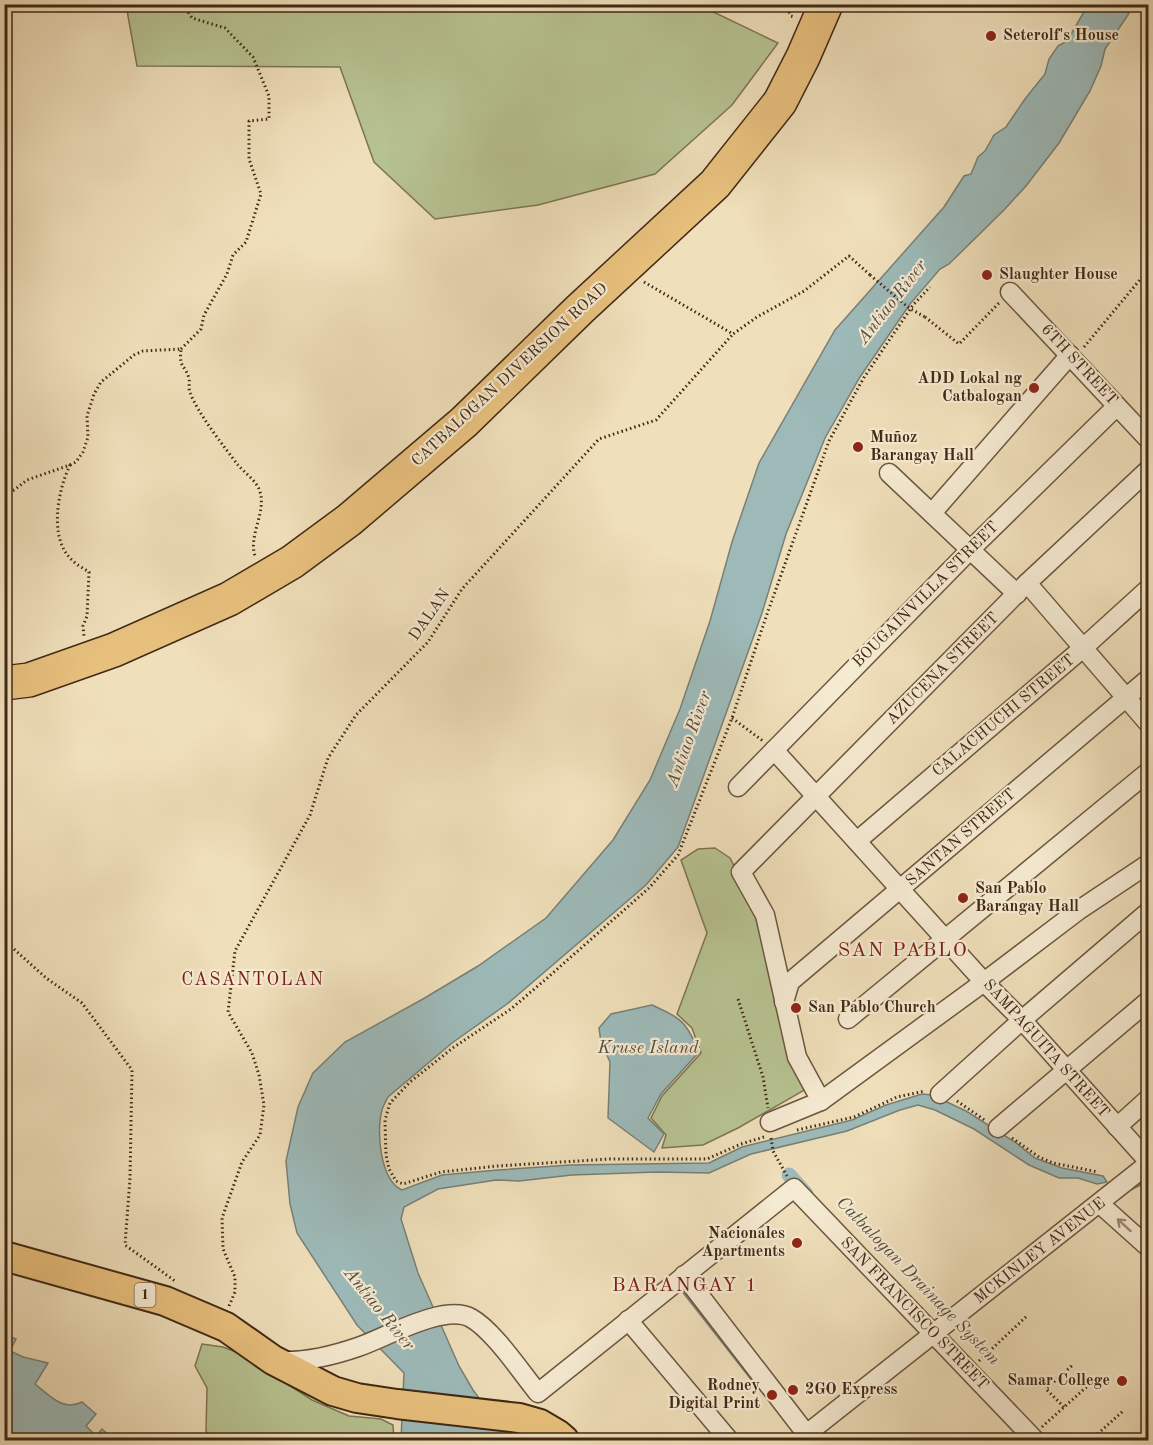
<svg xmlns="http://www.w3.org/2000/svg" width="1153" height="1445" viewBox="0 0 1153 1445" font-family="'Old Standard TT',serif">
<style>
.green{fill:#b7c291;stroke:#7c7653;stroke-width:1.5}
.water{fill:#9dbab9;stroke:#788077;stroke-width:1.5}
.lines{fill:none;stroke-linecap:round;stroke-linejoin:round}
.stream{stroke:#788077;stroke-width:4.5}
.canal{stroke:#9dbab9;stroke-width:15}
.street-casing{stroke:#6c563e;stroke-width:21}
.primary-casing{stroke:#412915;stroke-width:32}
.highway-casing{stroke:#412915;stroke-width:36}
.path{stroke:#412915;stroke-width:3;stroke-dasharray:1.5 3;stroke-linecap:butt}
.street{stroke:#f5ead2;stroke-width:18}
.primary{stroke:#e8c07d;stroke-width:28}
.highway{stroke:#e8c07d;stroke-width:33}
.path-bridge{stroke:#412915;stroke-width:3;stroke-dasharray:1.5 3;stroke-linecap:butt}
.oneway{stroke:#9b8a74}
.poi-dot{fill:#8f2418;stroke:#f5ead2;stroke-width:2}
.labels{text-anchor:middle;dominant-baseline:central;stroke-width:4.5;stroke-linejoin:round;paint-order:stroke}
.shield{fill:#f5ead2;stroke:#77634e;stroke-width:1.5}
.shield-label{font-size:15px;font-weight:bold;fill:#412915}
.poi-label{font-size:16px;font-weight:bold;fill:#412915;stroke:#f5ead2;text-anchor:start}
.street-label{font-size:16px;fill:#412915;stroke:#f5ead2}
.water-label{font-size:18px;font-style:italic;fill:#584d3e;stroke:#f5ead2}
.neighbourhood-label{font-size:18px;letter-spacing:1.5px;fill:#7a1f14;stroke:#f5ead2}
.quarter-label{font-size:20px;letter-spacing:1.5px;fill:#7a1f14;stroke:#f5ead2}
</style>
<rect width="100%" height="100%" fill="#efdfba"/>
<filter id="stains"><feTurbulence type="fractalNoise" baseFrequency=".00333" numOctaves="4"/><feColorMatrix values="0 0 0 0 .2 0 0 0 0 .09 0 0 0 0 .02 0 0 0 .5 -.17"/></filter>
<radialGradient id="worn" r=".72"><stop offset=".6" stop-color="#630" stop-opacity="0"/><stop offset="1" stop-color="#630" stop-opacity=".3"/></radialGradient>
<g class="green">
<path d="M126 5H699L778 43 732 105 655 174 538 205 435 219 374 162 340 67 137 66Z"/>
<path d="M715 848 730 858 760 917 808 1088 738 1128 703 1145 662 1148 666 1135 651 1118 662 1096 701 1053 692 1028 677 1014 707 933 681 860 698 849Z"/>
<path d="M202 1344 223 1347 241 1354 312 1400 349 1416 381 1419 393 1425 394 1440H212L206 1431 207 1388 195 1366Z"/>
</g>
<g class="water">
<path d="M1088 5H1132L1128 15 1105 49 1101 66 1090 91 1059 143 1026 186 1004 210 949 264 940 269 910 304 860 377 825 438 786 534 762 613 678 847 646 885 507 1004 452 1043 388 1097C386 1101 383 1106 382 1110 376 1131 380 1180 402 1190L442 1175 498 1170 570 1165 709 1163 742 1147 852 1120 886 1105 922 1094 932 1095 966 1111 1015 1142 1035 1158 1062 1168 1103 1176 1107 1182 1097 1184 1078 1178H1059L1029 1165 974 1129 935 1110 918 1105 900 1110 847 1131 751 1154 709 1173 657 1172 572 1175 519 1181 496 1180 438 1189 404 1207 401 1219 418 1273 459 1366 473 1390 506 1434 525 1440H401L404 1373 357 1325 297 1233 290 1204 286 1161 298 1107 313 1073 345 1042 423 999 478 966 546 918 613 840 650 780 680 709 710 621 732 542 759 463 835 330 944 207 964 176 971 174 978 157 985 151 994 135 1006 127 1025 99 1045 74 1049 59 1058 46 1067 41Z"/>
<path d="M652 1005C682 1019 686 1021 699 1052L661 1094 648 1118 664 1134 654 1152 608 1118 610 1062 601 1042 599 1028 611 1014Z"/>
<path d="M5 1335 16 1339 10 1351 23 1357 48 1363 35 1384C49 1395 63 1412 82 1402L96 1414 86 1426 96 1436 102 1429 114 1440H5Z"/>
</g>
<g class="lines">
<g class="stream">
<path d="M1127 1190 1148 1180"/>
<path d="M679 1285 755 1382"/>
</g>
<path class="canal" d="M789 1175 806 1194"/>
<defs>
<g id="street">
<path d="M1010 292 1148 439"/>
<path d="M889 473 1017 594"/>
<path d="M932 513 1070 355"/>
<path d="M1027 583 1148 723"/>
<path d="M774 750 984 982 1022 1020 1148 1161"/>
<path d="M738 787 971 549 1117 406"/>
<path d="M857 841 1083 648 1148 589"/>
<path d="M784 1002 790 982 1148 679"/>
<path d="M848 1019 1148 772"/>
<path d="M940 1094 1022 1020 1148 912"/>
<path d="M821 1101 797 1057 765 915 741 872 1027 583 1148 470"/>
<path d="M770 1122 821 1101 984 982 1079 910 1148 864"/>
<path d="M1117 1127 1148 1099"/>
<path d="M998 1128 1148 1001"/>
<path d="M1100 1204 1148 1247"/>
<path d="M684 1275 811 1440"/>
<path d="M628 1320 729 1440"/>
<path d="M281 1361C308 1362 332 1356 358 1347 385 1338 444 1303 471 1318 493 1330 521 1372 538 1393L794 1188 1035 1440"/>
<path d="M799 1440 1148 1164"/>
</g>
<path id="primary" d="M4 1256 165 1301 226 1327 273 1360 333 1391 357 1398 397 1404 519 1418 540 1424 557 1434 564 1440"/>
<path id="highway" d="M4 683 29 680 114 650 229 599 292 562 349 520 464 422 580 309 715 184 780 102 803 57 826 4"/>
</defs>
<use href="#street" class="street-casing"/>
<use href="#primary" class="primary-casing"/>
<use href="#highway" class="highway-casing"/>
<g class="path">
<path d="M785 4 791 16 794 17"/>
<path d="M644 282 733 334 757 317 804 291 849 256 870 275"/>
<path d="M925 317 959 344 999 303"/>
<path d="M1084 347 1148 270"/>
<path d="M181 349 201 329 204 315 227 274 233 255 246 242 261 194 249 159V121L269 119V96L253 57 225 28 192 18 183 4"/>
<path d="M70 465 76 462 83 452 88 437 87 416 94 394 101 382 134 355 143 351 181 349C179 369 184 363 189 378 190 383 188 388 190 392 196 411 225 448 238 465 244 472 256 481 259 489 268 511 248 534 255 556"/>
<path d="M4 492 14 490 27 480 70 465C58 490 49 536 70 558 75 564 83 568 89 572L87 616 83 626 84 636"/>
<path d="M732 718 763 741"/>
<path d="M4 940 46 978 82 1003 132 1070 130 1178 125 1245 175 1281"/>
<path d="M738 999 763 1077 768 1108"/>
<path d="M957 1101 986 1121"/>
<path d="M797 1130 854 1117 897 1097 925 1091"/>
<path d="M764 1137 741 1144 707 1159H610L497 1166 441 1172 403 1184 396 1181 389 1169 386 1155 385 1120 390 1103 410 1082 454 1047 511 1009 546 979 649 888 678 855 732 718 766 617 829 441 863 379 913 305 930 287"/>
<path d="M771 1138 773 1151 787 1176"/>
<path d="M1012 1138 1039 1157 1053 1163 1098 1172"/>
<path d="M229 1306 235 1292V1277L223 1249 222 1218 242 1162 260 1135 264 1105 259 1075 252 1053 228 1012 235 951 310 815 328 758 356 715 428 642 462 589 599 439 656 420 733 334"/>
<path d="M979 1361 1028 1315"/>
<path d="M1064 1407 1046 1389 1074 1364"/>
<path d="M1042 1427 1092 1382"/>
<path d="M1091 1440 1123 1411"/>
</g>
<use href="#street" class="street"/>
<use href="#primary" class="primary"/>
<use href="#highway" class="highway"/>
<path class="path-bridge" d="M870 275 909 308 925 317"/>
</g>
<defs><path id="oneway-shaft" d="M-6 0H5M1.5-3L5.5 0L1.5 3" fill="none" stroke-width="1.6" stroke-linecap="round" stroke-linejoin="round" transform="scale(1.5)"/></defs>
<use class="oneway" href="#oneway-shaft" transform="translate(1124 1225) rotate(-138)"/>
<g class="poi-dot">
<circle cx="991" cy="36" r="6"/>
<circle cx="987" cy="275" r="6"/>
<circle cx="1034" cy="388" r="6"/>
<circle cx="858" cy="447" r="6"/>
<circle cx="963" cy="898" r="6"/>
<circle cx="796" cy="1008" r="6"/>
<circle cx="797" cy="1243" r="6"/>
<circle cx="1122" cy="1381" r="6"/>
<circle cx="793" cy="1390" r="6"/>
<circle cx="772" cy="1395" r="6"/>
</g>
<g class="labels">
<rect class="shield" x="134.5" y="1283" width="21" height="24" rx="4.5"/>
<g class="shield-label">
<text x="145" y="1295">1</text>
</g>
<g class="poi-label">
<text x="1003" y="36">Seterolf's House</text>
<text x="999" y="275">Slaughter House</text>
<text x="1022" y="379" text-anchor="end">ADD Lokal ng<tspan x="1022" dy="18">Catbalogan</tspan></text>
<text x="870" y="438">Muñoz<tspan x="870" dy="18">Barangay Hall</tspan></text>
<text x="975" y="889">San Pablo<tspan x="975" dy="18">Barangay Hall</tspan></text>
<text x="808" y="1008">San Pablo Church</text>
<text x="785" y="1234" text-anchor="end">Nacionales<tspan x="785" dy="18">Apartments</tspan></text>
<text x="1110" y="1381" text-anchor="end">Samar College</text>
<text x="760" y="1386" text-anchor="end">Rodney<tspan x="760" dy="18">Digital Print</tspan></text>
<text x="805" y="1390">2GO Express</text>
</g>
<g class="street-label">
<text transform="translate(1079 365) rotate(47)">6TH STREET</text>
<text transform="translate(510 375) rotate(-43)">CATBALOGAN DIVERSION ROAD</text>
<text transform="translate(926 595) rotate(-45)">BOUGAINVILLA STREET</text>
<text transform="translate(430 615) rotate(-55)">DALAN</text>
<text transform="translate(943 669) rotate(-45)">AZUCENA STREET</text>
<text transform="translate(1004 716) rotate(-40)">CALACHUCHI STREET</text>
<text transform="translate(961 838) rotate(-41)">SANTAN STREET</text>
<text transform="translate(1046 1049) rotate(48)">SAMPAGUITA STREET</text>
<text transform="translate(1040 1251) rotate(-38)">MCKINLEY AVENUE</text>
<text transform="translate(914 1314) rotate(46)">SAN FRANCISCO STREET</text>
</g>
<g class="water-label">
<text transform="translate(892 302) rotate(-52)">Antiao River</text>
<text transform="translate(689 739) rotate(-70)">Antiao River</text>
<text x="648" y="1048">Kruse Island</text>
<text transform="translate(918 1281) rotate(46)">Catbalogan Drainage System</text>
<text transform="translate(379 1309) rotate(51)">Antiao River</text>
</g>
<g class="neighbourhood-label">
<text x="253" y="980">CASANTOLAN</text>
</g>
<g class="quarter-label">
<text x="903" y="951">SAN PABLO</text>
<text x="685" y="1286">BARANGAY 1</text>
</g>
</g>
<rect width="1153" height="1445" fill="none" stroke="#efdfba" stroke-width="24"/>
<rect x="6" y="6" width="1141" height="1433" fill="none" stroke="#412915" stroke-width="3"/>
<rect x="12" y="12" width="1129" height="1421" fill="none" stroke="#412915" stroke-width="1.5"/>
<rect width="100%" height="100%" filter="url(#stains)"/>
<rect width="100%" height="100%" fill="url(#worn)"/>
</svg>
